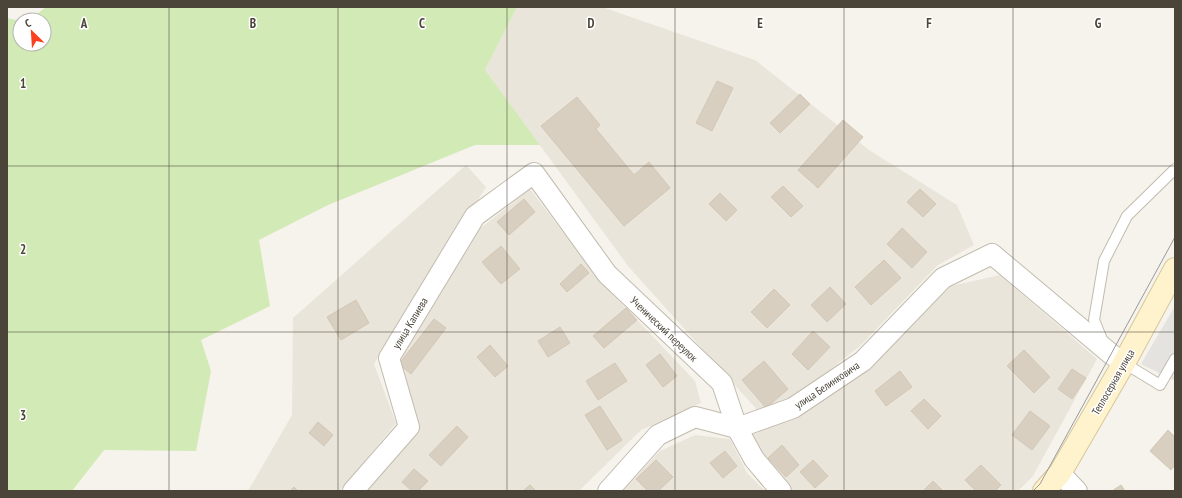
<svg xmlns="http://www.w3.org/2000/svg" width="1182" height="498" viewBox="0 0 1182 498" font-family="'PT Sans Narrow',sans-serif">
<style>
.residential{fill:#eae5da}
.green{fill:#d2eab5}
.parking{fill:#e5e3e0}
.building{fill:#d8cfc1;stroke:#d3c7b4}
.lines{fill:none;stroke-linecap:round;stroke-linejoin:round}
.service-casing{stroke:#c2bbae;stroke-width:12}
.minor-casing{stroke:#c2bbae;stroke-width:22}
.secondary-casing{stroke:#d6c79b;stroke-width:24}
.service{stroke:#fff;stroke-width:10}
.minor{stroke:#fff;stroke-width:20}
.secondary{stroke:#fff3cd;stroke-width:22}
.tram{stroke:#9a9a9a;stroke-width:1}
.grid{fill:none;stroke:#4b4439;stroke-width:1;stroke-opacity:0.55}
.labels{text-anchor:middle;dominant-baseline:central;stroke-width:3;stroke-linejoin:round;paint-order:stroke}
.street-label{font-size:11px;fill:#4b4439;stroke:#fff}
.grid-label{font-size:13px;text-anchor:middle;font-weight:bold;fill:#4b4439;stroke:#fff;stroke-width:3;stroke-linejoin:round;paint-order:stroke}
</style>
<rect width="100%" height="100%" fill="#f6f3ec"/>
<g class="residential">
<path d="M517 7H602L755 60 869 150 957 205 974 245 938 265 860 346 793 399 758 411 628 266 485 70Z"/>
<path d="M466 165 486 187 374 364 396 423 340 491H248L292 415 293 318Z"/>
<path d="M530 189 600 281 695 381 701 403 641 430 579 491H364L417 427 395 361 477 231Z"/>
<path d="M1000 275 1097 359 1033 476 1018 491H792L763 457 751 435 798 416 868 370 951 286Z"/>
<path d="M695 435 730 439 747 473 765 491H622L660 451Z"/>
</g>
<path class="green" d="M46 7H517L485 70 540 145H475L328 205 259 240 270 306 201 340 211 371 196 451 104 450 72 491H7V18L20 21V44H44V20H29Z"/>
<path class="parking" d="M1175 306V381L1141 364Z"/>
<g class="building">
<path d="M717 81 733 88 712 131 696 123Z"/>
<path d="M800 94 810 104 780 133 770 123Z"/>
<path d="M577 97 600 125 596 129 634 175 649 162 670 188 624 226 541 126Z"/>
<path d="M843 120 863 137 818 188 798 170Z"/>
<path d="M783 186 803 206 791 217 771 197Z"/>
<path d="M920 189 936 204 923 217 907 202Z"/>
<path d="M720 193 737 210 726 221 709 204Z"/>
<path d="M524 199 535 212 509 235 497 222Z"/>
<path d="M902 228 927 252 912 268 887 244Z"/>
<path d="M501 246 520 269 501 284 482 262Z"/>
<path d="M884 260 901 278 871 305 855 287Z"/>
<path d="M581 264 589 273 567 292 560 284Z"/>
<path d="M830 287 846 304 827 322 811 305Z"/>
<path d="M774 289 790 305 767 328 751 312Z"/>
<path d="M356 300 369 323 341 340 327 317Z"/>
<path d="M626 308 637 320 604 348 593 336Z"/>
<path d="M434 319 446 328 411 374 399 364Z"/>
<path d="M560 327 570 343 548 357 538 341Z"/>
<path d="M813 331 830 347 808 370 792 354Z"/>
<path d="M490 345 508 366 495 377 477 357Z"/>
<path d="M1024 350 1050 377 1034 393 1007 366Z"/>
<path d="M660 354 677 376 663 387 646 365Z"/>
<path d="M764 361 788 389 766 408 742 380Z"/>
<path d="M615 363 627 381 598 400 586 381Z"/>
<path d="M1072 369 1086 378 1072 399 1058 389Z"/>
<path d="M900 371 912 387 886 406 875 391Z"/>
<path d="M924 399 941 416 928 429 911 411Z"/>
<path d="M600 406 622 440 607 450 585 415Z"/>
<path d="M1030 411 1050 426 1032 450 1012 435Z"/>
<path d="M318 422 333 435 324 446 309 433Z"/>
<path d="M457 426 468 437 441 466 429 455Z"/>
<path d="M1168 430 1175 437V465L1171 470 1150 451Z"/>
<path d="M782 445 799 465 786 477 768 458Z"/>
<path d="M725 451 737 466 723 478 710 463Z"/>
<path d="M656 460 673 477 658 491H648L636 479Z"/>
<path d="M813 460 828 476 815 488 800 472Z"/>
<path d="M981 465 1001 485 995 491H976L965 480Z"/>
<path d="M414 469 428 481 418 491H412L402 482Z"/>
<path d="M933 481 943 491H923Z"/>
<path d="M530 485 536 491H523Z"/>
<path d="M1121 485 1125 491H1112Z"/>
<path d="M294 487 298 491H290Z"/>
</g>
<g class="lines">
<defs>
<g id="service">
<path d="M1103 342 1094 320 1104 261 1127 216 1175 169"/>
<path d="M1124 363 1160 385 1175 359"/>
</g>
<g id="minor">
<path d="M1060 473 1077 491"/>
<path d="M353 491 409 427 389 358 475 216 534 173 607 274 722 383 737 428 754 459 781 491"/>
<path d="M608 491 658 435 695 417 737 428 793 408 863 361 943 278 992 254 1111 354 1124 363"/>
</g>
<path id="secondary" d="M1044 491 1060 473 1124 363 1175 269"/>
</defs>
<use href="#service" class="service-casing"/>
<use href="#minor" class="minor-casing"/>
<use href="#secondary" class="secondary-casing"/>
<use href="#service" class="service"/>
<use href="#minor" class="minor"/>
<use href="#secondary" class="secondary"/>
<path class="tram" d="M1033 491 1040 484 1175 237"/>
</g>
<path class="grid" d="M169 7V491M338 7V491M507 7V491M675 7V491M844 7V491M1013 7V491M7 166H1175M7 332H1175"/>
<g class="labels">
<g class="street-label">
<text transform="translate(410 323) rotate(-59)">улица Капиева</text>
<text transform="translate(664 329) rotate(44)">Ученический переулок</text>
<text transform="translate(1113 382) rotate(-60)">Теплосерная улица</text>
<text transform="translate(827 385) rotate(-34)">улица Белинковича</text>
</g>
</g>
<g class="grid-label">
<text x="84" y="28">A</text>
<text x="253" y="28">B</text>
<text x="422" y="28">C</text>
<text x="591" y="28">D</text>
<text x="760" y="28">E</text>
<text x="929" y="28">F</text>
<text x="1098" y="28">G</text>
<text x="23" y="88">1</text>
<text x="23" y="254">2</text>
<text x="23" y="420">3</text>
</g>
<rect width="1182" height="498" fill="none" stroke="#4b4439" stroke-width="16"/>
<g transform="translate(32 32) rotate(335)"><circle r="19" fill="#ffffff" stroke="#b7b4b0"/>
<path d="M0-3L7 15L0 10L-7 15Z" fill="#fc3f1d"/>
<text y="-6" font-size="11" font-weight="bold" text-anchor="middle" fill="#4b4439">С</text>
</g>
</svg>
